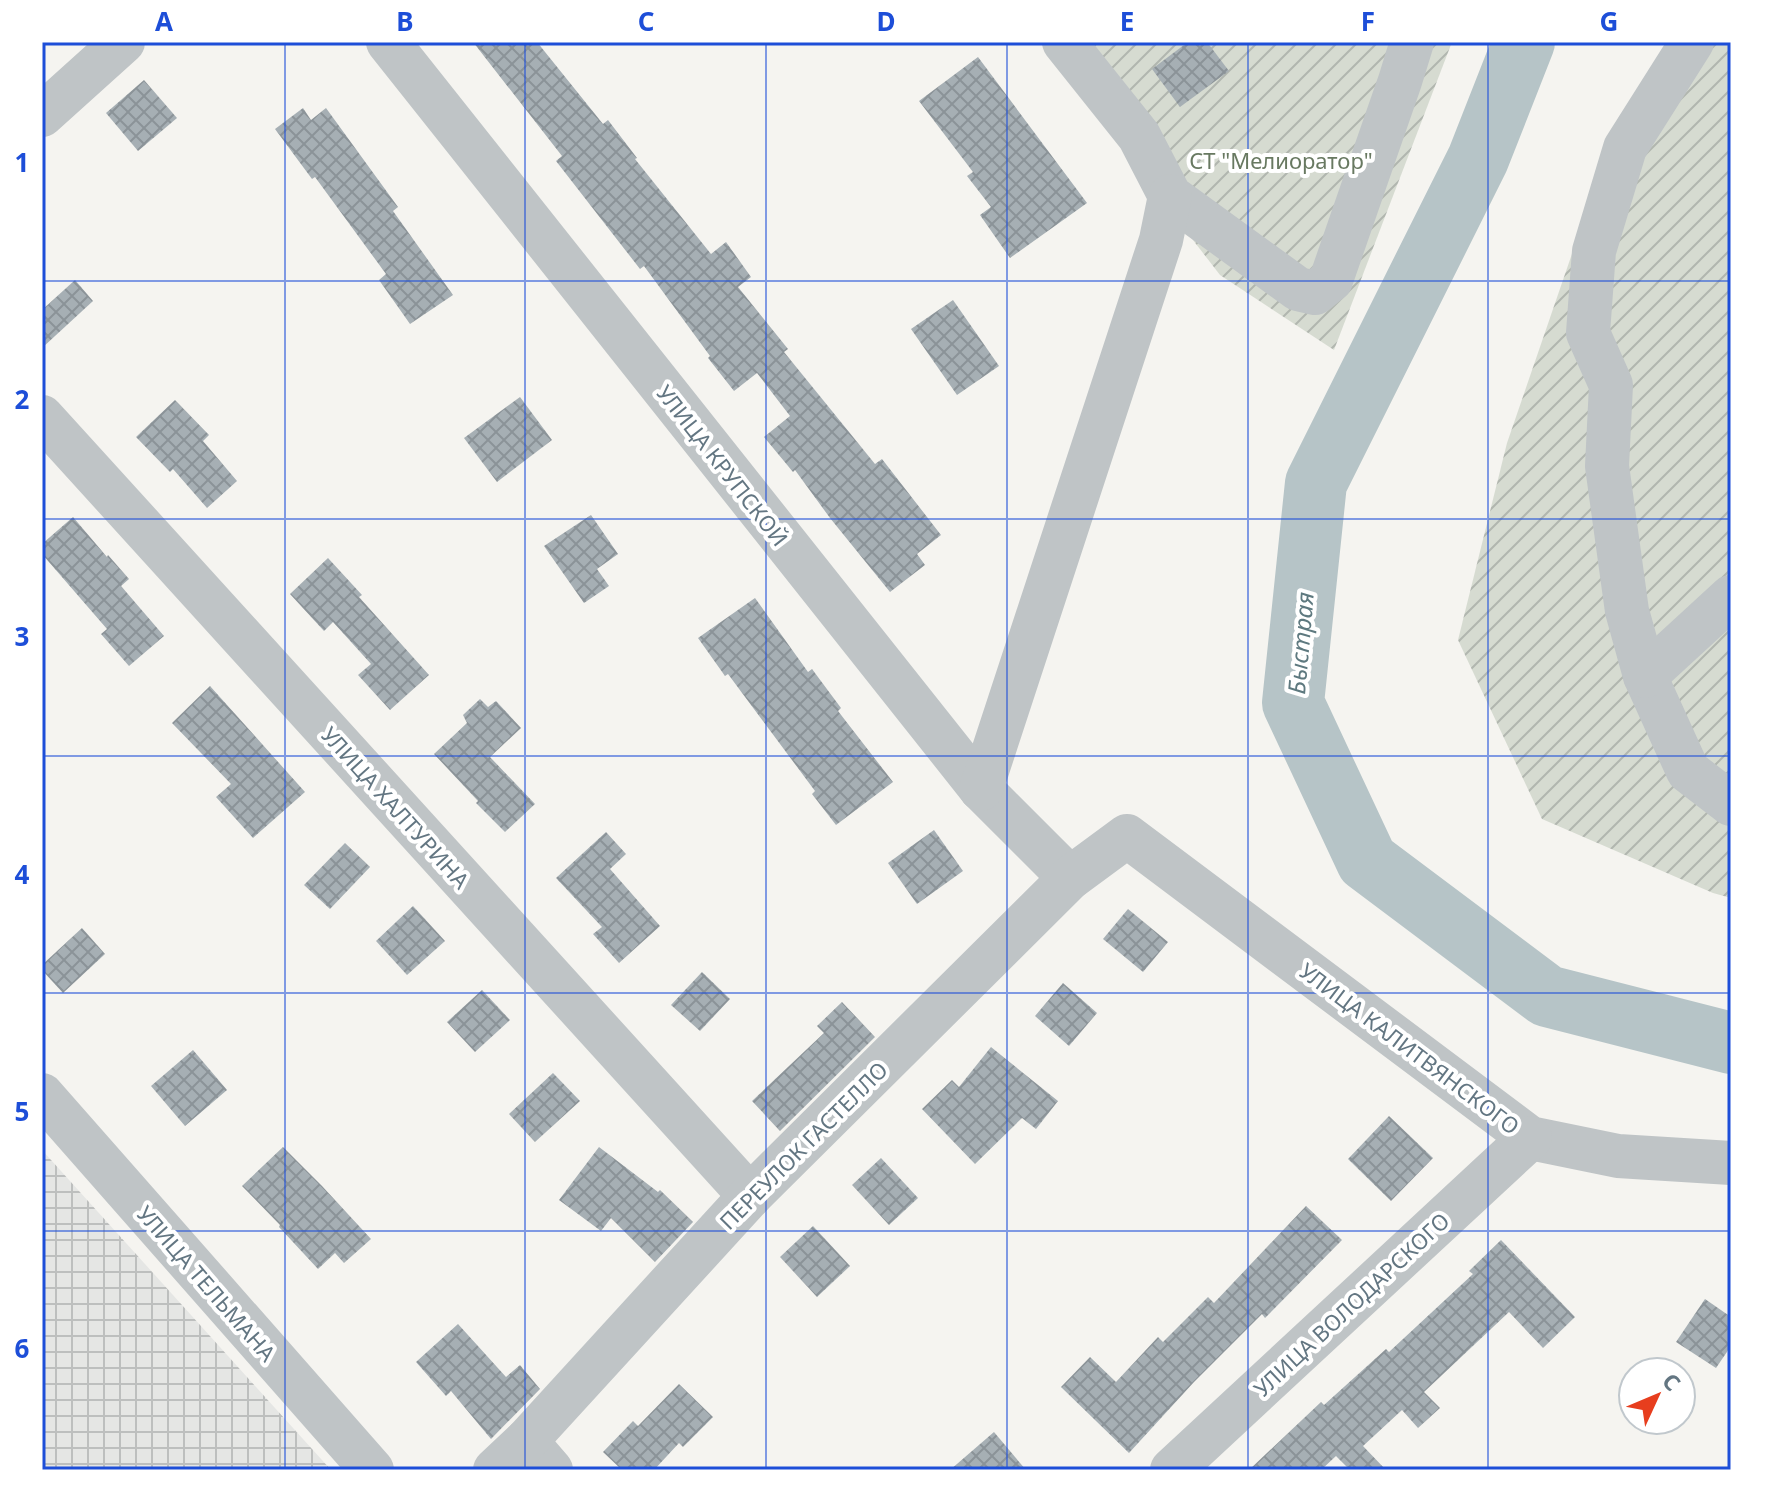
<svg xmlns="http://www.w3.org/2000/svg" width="1773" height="1512" viewBox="0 0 1773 1512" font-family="'Noto Sans',sans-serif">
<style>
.industrial{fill:url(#industrial-grid)}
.garden{fill:url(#garden-furrows)}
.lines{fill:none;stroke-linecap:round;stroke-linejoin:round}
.river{stroke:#b6c4c7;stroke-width:62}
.building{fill:url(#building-cross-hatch)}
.minor{stroke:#bfc4c6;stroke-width:44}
.grid{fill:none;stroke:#1d4ed8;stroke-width:2;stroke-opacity:0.55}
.labels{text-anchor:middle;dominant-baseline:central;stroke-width:8;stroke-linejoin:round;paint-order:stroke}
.park-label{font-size:22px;fill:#687961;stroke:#fff}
.street-label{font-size:22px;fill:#637682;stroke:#fff}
.water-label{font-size:24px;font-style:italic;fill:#5e797f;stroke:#fff}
.neatline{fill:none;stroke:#1d4ed8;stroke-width:3}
.grid-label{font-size:26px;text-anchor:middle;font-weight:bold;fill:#1d4ed8}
</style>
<defs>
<pattern id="industrial-grid" width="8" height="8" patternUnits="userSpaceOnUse" patternTransform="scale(2)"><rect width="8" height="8" fill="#e5e6e4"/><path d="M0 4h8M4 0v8" fill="none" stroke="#bdbfbe"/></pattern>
<pattern id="garden-furrows" width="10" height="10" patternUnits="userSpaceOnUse" patternTransform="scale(2)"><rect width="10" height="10" fill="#d6dbd1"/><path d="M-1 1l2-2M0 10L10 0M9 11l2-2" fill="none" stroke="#b1b6af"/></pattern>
<pattern id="building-cross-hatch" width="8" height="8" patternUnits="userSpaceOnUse" patternTransform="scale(2)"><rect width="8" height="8" fill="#a6afb4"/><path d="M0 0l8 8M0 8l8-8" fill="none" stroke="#8b9398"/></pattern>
</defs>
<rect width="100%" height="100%" fill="#f5f4f0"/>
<path class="industrial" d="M42 1150 331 1470H42Z"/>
<g class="garden">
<path d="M1040 42H1452L1334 350 1220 275Z"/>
<path d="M1674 42H1731V898L1713 893 1542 819 1458 640 1507 443 1619 117Z"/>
</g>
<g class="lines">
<path class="river" d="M1524 42 1478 159 1316 483 1293 703 1367 861 1547 996 1731 1043"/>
</g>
<g class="building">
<path d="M473 42H537L603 124 608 120 637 158 635 159 711 254 726 242 751 277 738 287 788 349 784 352 875 464 882 459 941 535 917 554 925 565 890 592 830 518 795 470 793 472 764 437 790 416 757 373 734 391 708 358 710 356 644 266 640 269 556 161 562 156Z"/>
<path d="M1188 42H1207L1229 71 1180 107 1152 69Z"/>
<path d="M978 57 1087 203 1010 258 980 215 991 207 967 176 973 172 919 101Z"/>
<path d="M144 80 177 118 138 151 106 113Z"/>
<path d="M303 108 311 120 326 108 398 207 393 211 453 295 410 324 379 280 386 274 315 177 312 179 275 129Z"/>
<path d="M75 280 93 301 42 348V310Z"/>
<path d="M953 300 999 366 957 395 911 329Z"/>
<path d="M520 397 552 440 497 482 464 438Z"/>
<path d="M175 400 209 435 203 441 237 481 207 508 173 469 170 472 136 437Z"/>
<path d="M591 515 618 554 597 569 609 586 584 603 544 546Z"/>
<path d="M73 517 107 557 108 555 129 579 121 586 164 636 129 666 101 634 107 629 42 554V544Z"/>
<path d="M328 558 362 595 359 597 429 675 390 710 358 675 371 664 333 622 324 631 290 594Z"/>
<path d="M755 598 808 672 812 669 841 708 838 711 893 782 836 825 812 794 815 791 728 674 725 676 698 638Z"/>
<path d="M210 686 305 792 253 838 216 797 231 784 172 723Z"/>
<path d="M480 699 488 707 496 701 521 728 490 757 535 804 505 832 476 803 478 801 434 754 467 723 463 715Z"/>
<path d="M934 830 963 871 917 904 888 863Z"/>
<path d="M606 832 626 854 610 869 660 926 619 963 593 934 602 927 556 878Z"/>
<path d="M345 843 370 867 330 909 304 885Z"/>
<path d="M413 906 445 941 407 975 376 941Z"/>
<path d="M1128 909 1168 942 1143 972 1103 939Z"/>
<path d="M82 928 105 954 63 993 42 970V965Z"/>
<path d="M702 972 730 999 700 1031 671 1005Z"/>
<path d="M1063 983 1097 1013 1069 1046 1035 1016Z"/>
<path d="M482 990 510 1020 475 1052 447 1022Z"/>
<path d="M842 1002 875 1037 780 1131 752 1101 824 1033 817 1026Z"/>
<path d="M991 1047 1058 1101 1036 1129 1022 1118 975 1164 922 1109 952 1080 959 1087Z"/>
<path d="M193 1050 227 1090 185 1126 151 1086Z"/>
<path d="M553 1073 580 1101 535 1142 509 1114Z"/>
<path d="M1389 1116 1433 1158 1391 1201 1348 1159Z"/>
<path d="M283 1147 322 1186 371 1239 344 1263 335 1253 318 1269 279 1227 280 1225 242 1186Z"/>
<path d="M599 1147 658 1192 660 1190 693 1222 655 1262 611 1218 601 1231 559 1200Z"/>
<path d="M881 1158 918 1198 889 1225 852 1185Z"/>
<path d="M1306 1206 1342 1240 1265 1318 1262 1314 1194 1382 1129 1453 1061 1387 1090 1357 1116 1382 1158 1337 1163 1342 1208 1297 1214 1303Z"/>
<path d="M813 1226 850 1266 817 1297 780 1257Z"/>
<path d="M1501 1240 1575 1317 1543 1348 1509 1312 1424 1392 1440 1408 1418 1428 1402 1410 1363 1446 1386 1470H1350L1336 1456 1321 1470H1249L1321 1402 1324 1405 1386 1349 1389 1352 1473 1274 1469 1271Z"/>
<path d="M1705 1299 1731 1317V1346L1716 1368 1676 1342Z"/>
<path d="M458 1324 506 1377 520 1365 540 1389 491 1439 451 1391 446 1396 416 1362Z"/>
<path d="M679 1384 713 1417 683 1447 679 1443 654 1470H622L603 1452 633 1421 638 1426Z"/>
<path d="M994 1432 1026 1470H950Z"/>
</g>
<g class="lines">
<g class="minor">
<path d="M388 42 981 789 1070 878"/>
<path d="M1064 42 1139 136 1170 196 1298 289 1315 293 1331 280 1400 81 1412 42"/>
<path d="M1692 42 1625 148 1594 251 1588 333 1611 385 1607 466 1627 611 1645 676 1688 771 1731 804"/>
<path d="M42 115 123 42"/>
<path d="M42 417 750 1196"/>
<path d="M1645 676 1731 597"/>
<path d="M981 789 1161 240 1170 196"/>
<path d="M42 1095 372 1470"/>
<path d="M526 1441 551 1470"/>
<path d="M495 1470 526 1441 750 1196 1070 878 1127 836 1530 1138 1618 1156 1731 1163"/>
<path d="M1172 1470 1530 1138"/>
</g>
</g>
<path class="grid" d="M285 42V1470M525 42V1470M766 42V1470M1007 42V1470M1248 42V1470M1488 42V1470M42 281H1731M42 519H1731M42 756H1731M42 993H1731M42 1231H1731"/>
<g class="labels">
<g class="park-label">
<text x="1281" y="160">СТ "Мелиоратор"</text>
</g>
<g class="street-label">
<text transform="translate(723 465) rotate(52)">УЛИЦА КРУПСКОЙ</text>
<text transform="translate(396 807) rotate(48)">УЛИЦА ХАЛТУРИНА</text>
<text transform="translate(1410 1048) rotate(37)">УЛИЦА КАЛИТВЯНСКОГО</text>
<text transform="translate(803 1145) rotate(-45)">ПЕРЕУЛОК ГАСТЕЛЛО</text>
<text transform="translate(207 1283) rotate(49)">УЛИЦА ТЕЛЬМАНА</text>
<text transform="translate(1351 1304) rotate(-43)">УЛИЦА ВОЛОДАРСКОГО</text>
</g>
<g class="water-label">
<text transform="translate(1300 643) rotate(-85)">Быстрая</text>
</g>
</g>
<rect width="1773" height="1512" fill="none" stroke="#ffffff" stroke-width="88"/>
<g transform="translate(1657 1396) rotate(46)"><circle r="38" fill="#ffffff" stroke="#c1c8cd" stroke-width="2"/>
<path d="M0-6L14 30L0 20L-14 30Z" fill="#e73e1e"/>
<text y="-12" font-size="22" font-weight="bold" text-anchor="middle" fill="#637682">С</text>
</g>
<rect x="44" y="44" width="1685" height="1424" class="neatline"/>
<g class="grid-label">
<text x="164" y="31">A</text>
<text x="405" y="31">B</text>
<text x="646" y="31">C</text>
<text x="886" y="31">D</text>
<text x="1127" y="31">E</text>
<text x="1368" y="31">F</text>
<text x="1609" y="31">G</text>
<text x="22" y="172">1</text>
<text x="22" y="409">2</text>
<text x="22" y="646">3</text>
<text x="22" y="884">4</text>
<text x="22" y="1121">5</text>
<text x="22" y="1358">6</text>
</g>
</svg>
